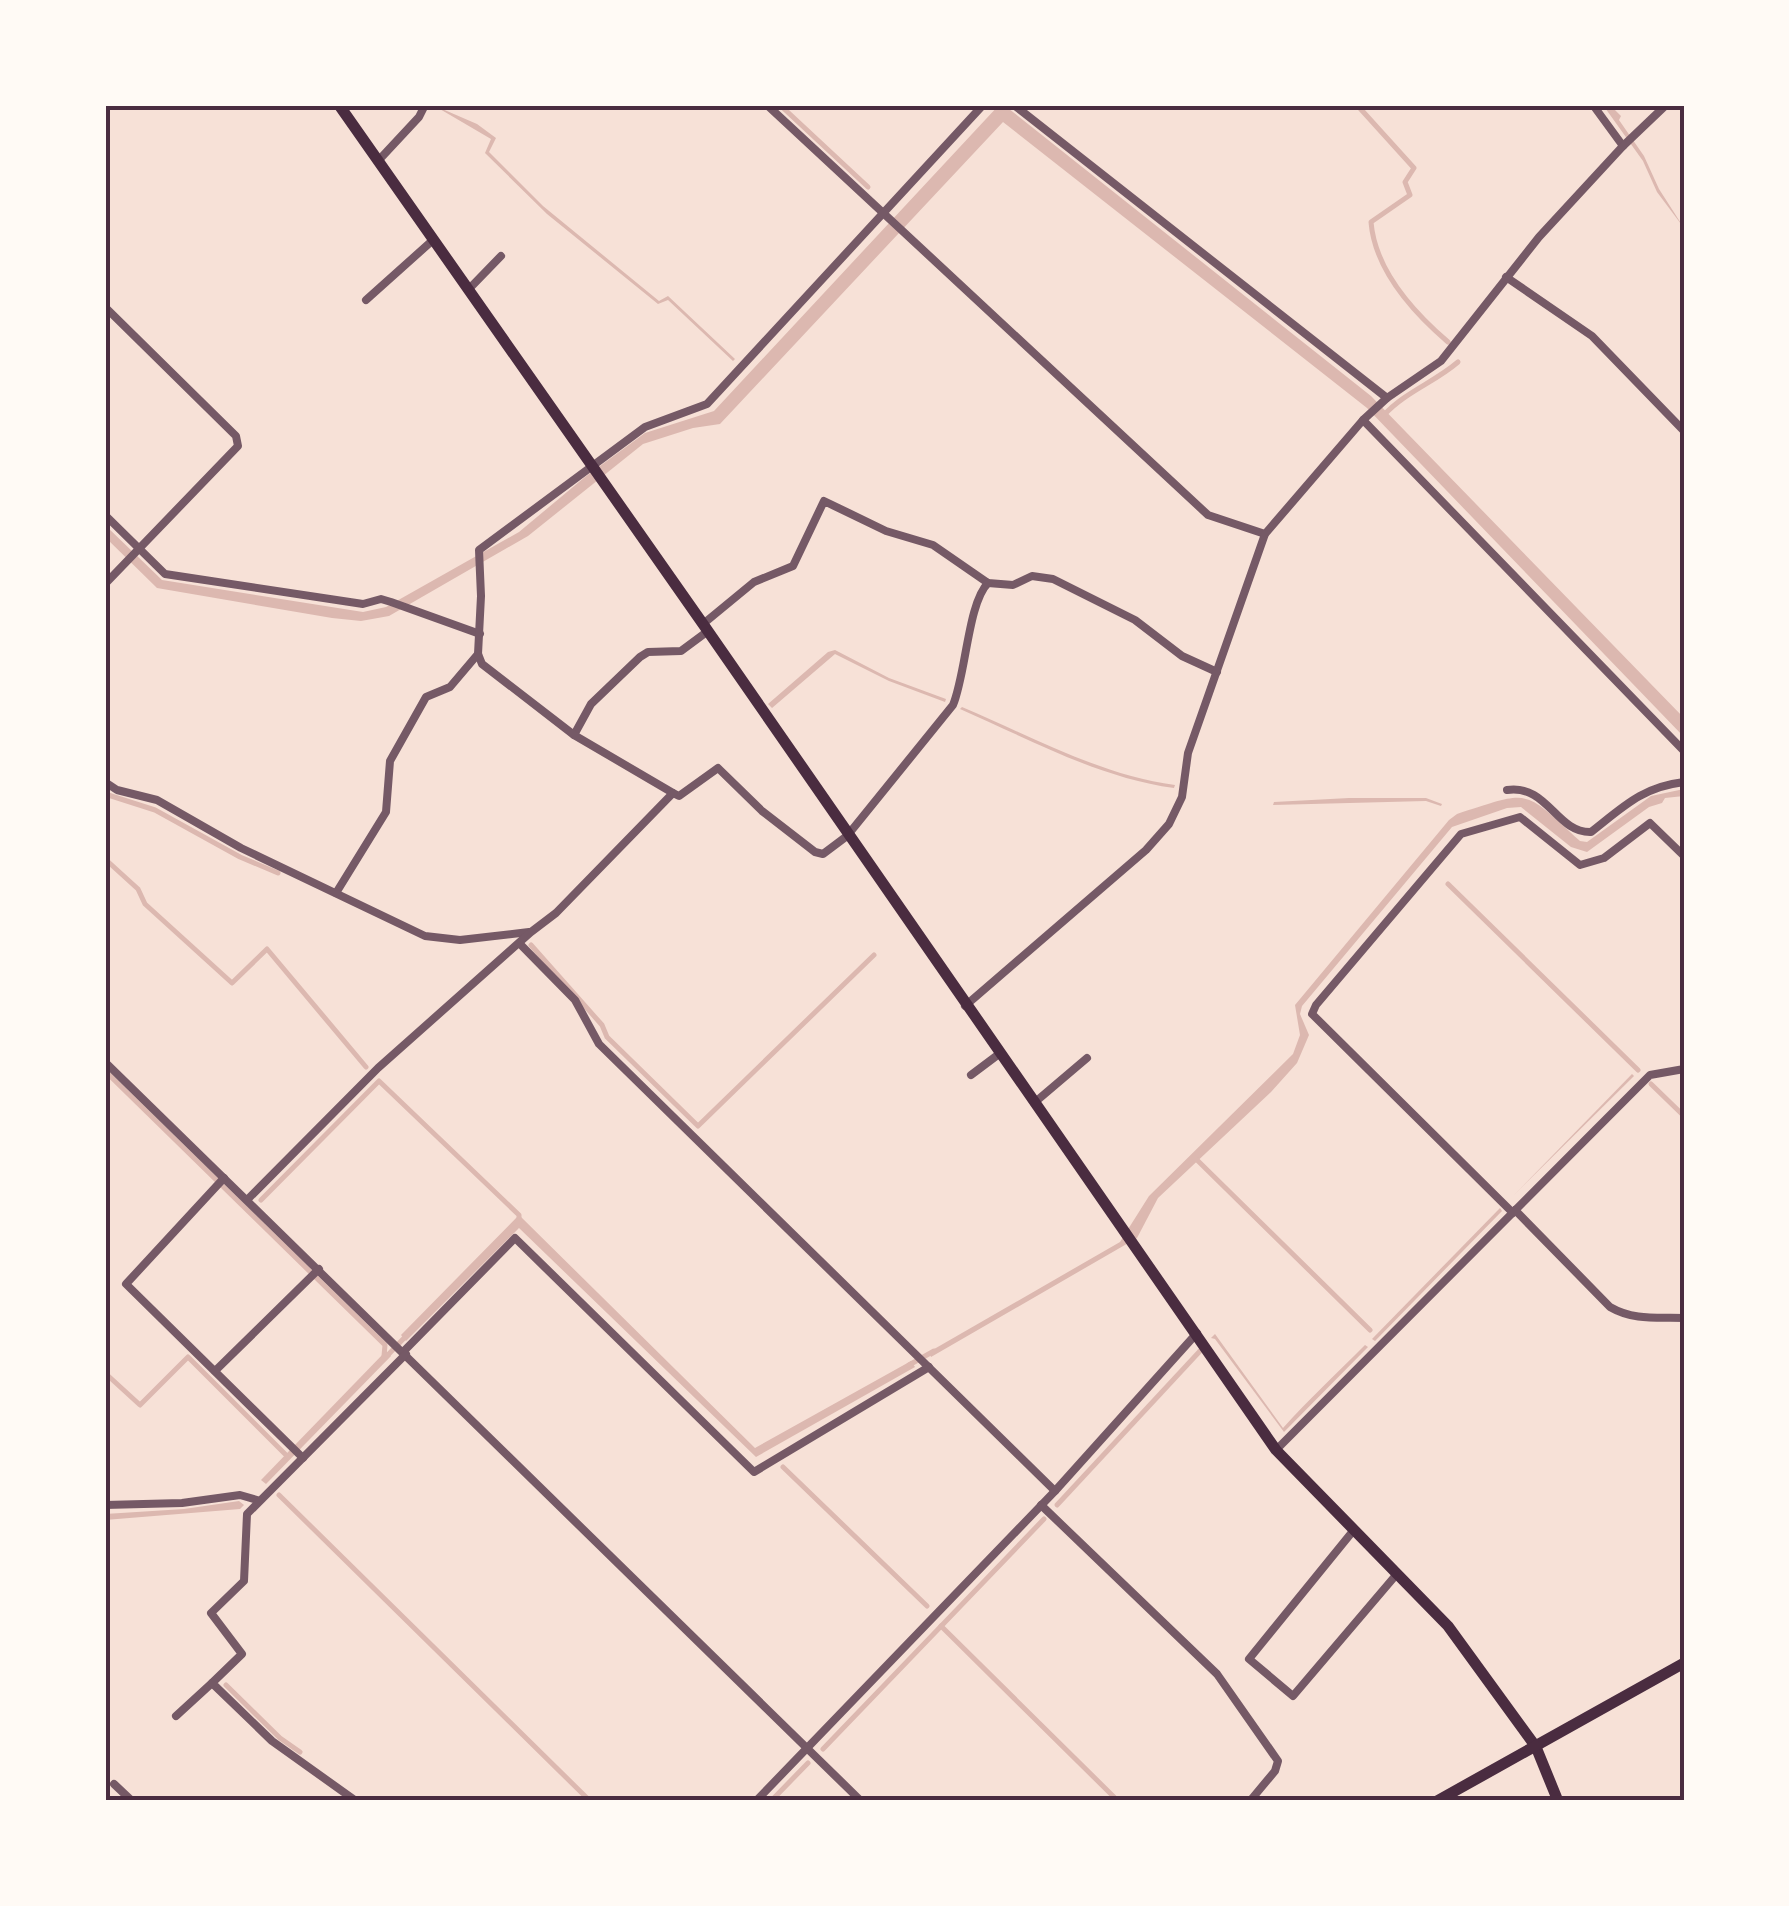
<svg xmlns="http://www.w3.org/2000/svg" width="1789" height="1906" viewBox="0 0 1789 1906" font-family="'Source Sans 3',sans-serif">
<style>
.water{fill:#dcb8b0}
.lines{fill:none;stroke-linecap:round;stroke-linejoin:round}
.stream{stroke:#dcb8b0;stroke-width:5}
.minor{stroke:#755966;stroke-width:8}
.secondary{stroke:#4a2c40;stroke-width:11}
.neatline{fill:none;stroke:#4a2c40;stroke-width:4}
</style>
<rect width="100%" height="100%" fill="#f7e1d7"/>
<g class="water">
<path d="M433 105 477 124 496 138 489 152 543 206 659 301 668 296 735 359 733 361 668 300 658 304 547 214 485 153 491 139Z"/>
<path d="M999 105H1004L1371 396 1684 718V737L1367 408 1003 122 720 424 693 428 643 444 528 536 389 616 361 621 332 618 157 588 105 537V525L162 580 363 612 386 607 519 532 585 477 645 433 714 411Z"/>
<path d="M1603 105H1610L1621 116 1619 120 1644 156 1659 189 1684 228 1657 192 1643 161Z"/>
<path d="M835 650 889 678 946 699 945 702 889 681 835 654 772 708 768 704 828 652Z"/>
<path d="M962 707C1031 736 1100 775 1175 785L1174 788C1099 778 1029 739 960 709Z"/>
<path d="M1684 789V796L1665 798 1662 803 1649 807 1587 852 1571 847 1521 807 1507 808 1452 827 1302 1006 1300 1014 1309 1035 1297 1063 1271 1092 1158 1198 1137 1238 931 1357 929 1352 1120 1242 1149 1196 1293 1054 1300 1035 1295 1005 1449 820 1457 814C1532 790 1522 788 1580 841L1587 842 1651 796Z"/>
<path d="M1349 798H1426L1442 804 1441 806 1426 801 1273 805 1274 802Z"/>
<path d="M1632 1074 1634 1076 1513 1196Z"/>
<path d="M1500 1208 1502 1211 1375 1341 1372 1339Z"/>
<path d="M519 1215 755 1448 911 1361 915 1367 756 1457 519 1228 406 1341 401 1335Z"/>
<path d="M1215 1334 1283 1428C1309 1399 1337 1373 1365 1345L1368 1347 1284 1432 1215 1339 1211 1338Z"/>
<path d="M386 1351 391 1356 266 1484 261 1480Z"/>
<path d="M239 1501 244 1505 240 1509 105 1520V1514L184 1509Z"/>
</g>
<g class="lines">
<g class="stream">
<path d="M780 105 868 187"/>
<path d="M1357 105 1414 168 1405 182 1410 195 1371 222C1375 271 1413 312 1448 342"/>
<path d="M1384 415C1405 392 1435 382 1458 362"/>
<path d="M105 794 155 810 240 857 278 873"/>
<path d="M105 859 138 889 145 904 232 983 267 949 366 1067"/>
<path d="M1448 884 1638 1070"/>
<path d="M531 945 602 1025 607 1037 698 1126 874 955"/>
<path d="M105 1071 385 1345 384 1356"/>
<path d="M1651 1084 1684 1116"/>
<path d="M1195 1158 1370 1330"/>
<path d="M261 1200 379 1081 519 1215V1221"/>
<path d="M384 1359 408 1334"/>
<path d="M909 1365 934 1351"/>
<path d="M105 1373 140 1405 188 1357 288 1457"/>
<path d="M783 1467 927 1606"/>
<path d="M279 1495 590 1801"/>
<path d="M1057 1505 1200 1351"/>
<path d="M941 1626 1118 1801"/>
<path d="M226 1685 280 1738 300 1752"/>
<path d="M823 1749 1044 1519"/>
<path d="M771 1801 808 1763"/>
</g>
<g class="minor">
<path d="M767 105 1208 515 1265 534"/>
<path d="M1014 105 1387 398"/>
<path d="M1593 105 1623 146"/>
<path d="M378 161 419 117 425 105"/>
<path d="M1506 277 1592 336 1684 431"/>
<path d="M468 290 501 256"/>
<path d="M366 300 433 240"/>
<path d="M105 307 236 436 238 446 105 584"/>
<path d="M1363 420 1684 751"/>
<path d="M105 515 165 574 363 604 381 599 391 602 480 634"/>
<path d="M703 624 754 582 793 566 824 501 886 531 933 545 988 583 1013 585 1032 576 1053 579 1135 620 1182 656 1217 672"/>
<path d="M574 735 591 704 640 657 648 652 681 651 708 631"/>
<path d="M105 782 117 790 157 800 241 848 425 936 460 940 529 932"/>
<path d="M1507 790C1548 784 1556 833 1591 832 1623 807 1642 787 1684 782"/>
<path d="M673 793 574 735 482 664 478 654 481 596 479 550 645 427 707 404 983 105"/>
<path d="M336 893 386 812 390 761 426 697 450 687 478 654"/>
<path d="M520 944 575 1000 599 1044 1055 1491"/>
<path d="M965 1006 1146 850 1169 824 1182 797 1188 753 1265 534 1363 420 1387 398 1441 361 1539 237 1623 146 1666 105"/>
<path d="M105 1062 861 1801"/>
<path d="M971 1075 999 1054"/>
<path d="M1034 1103 1087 1058"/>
<path d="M224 1178 126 1284 303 1458"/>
<path d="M247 1200 378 1068 531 932 556 913 673 793 679 796 718 768 762 811 815 852 823 854 847 836 953 705C966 674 968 603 988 583"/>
<path d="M1515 1210 1610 1307C1634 1321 1658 1317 1684 1318"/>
<path d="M1513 1213 1312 1014 1316 1005 1461 834 1520 817 1580 865 1604 858 1650 823 1684 856"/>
<path d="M404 1351 515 1238 754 1472 929 1367"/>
<path d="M215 1371 319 1269"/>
<path d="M1276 1450 1650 1075 1684 1069"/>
<path d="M105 1505 182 1503 240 1495 257 1500"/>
<path d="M1041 1505 1217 1674 1278 1761 1275 1771 1250 1801"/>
<path d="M1353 1531 1249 1659 1293 1696 1396 1575"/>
<path d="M176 1716 212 1683"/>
<path d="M114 1784 132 1801"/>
<path d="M356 1801 272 1741 212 1683 242 1654 211 1613 244 1581 247 1514 406 1354"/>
<path d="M756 1801 1055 1491 1197 1333"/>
</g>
<g class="secondary">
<path d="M339 105 703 624 1276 1450 1448 1626 1536 1747 1558 1801"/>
<path d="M1437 1801 1684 1663"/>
</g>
</g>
<rect width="1789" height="1906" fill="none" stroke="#fffaf5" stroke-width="215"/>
<rect x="108" y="108" width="1574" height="1690" class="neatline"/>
</svg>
